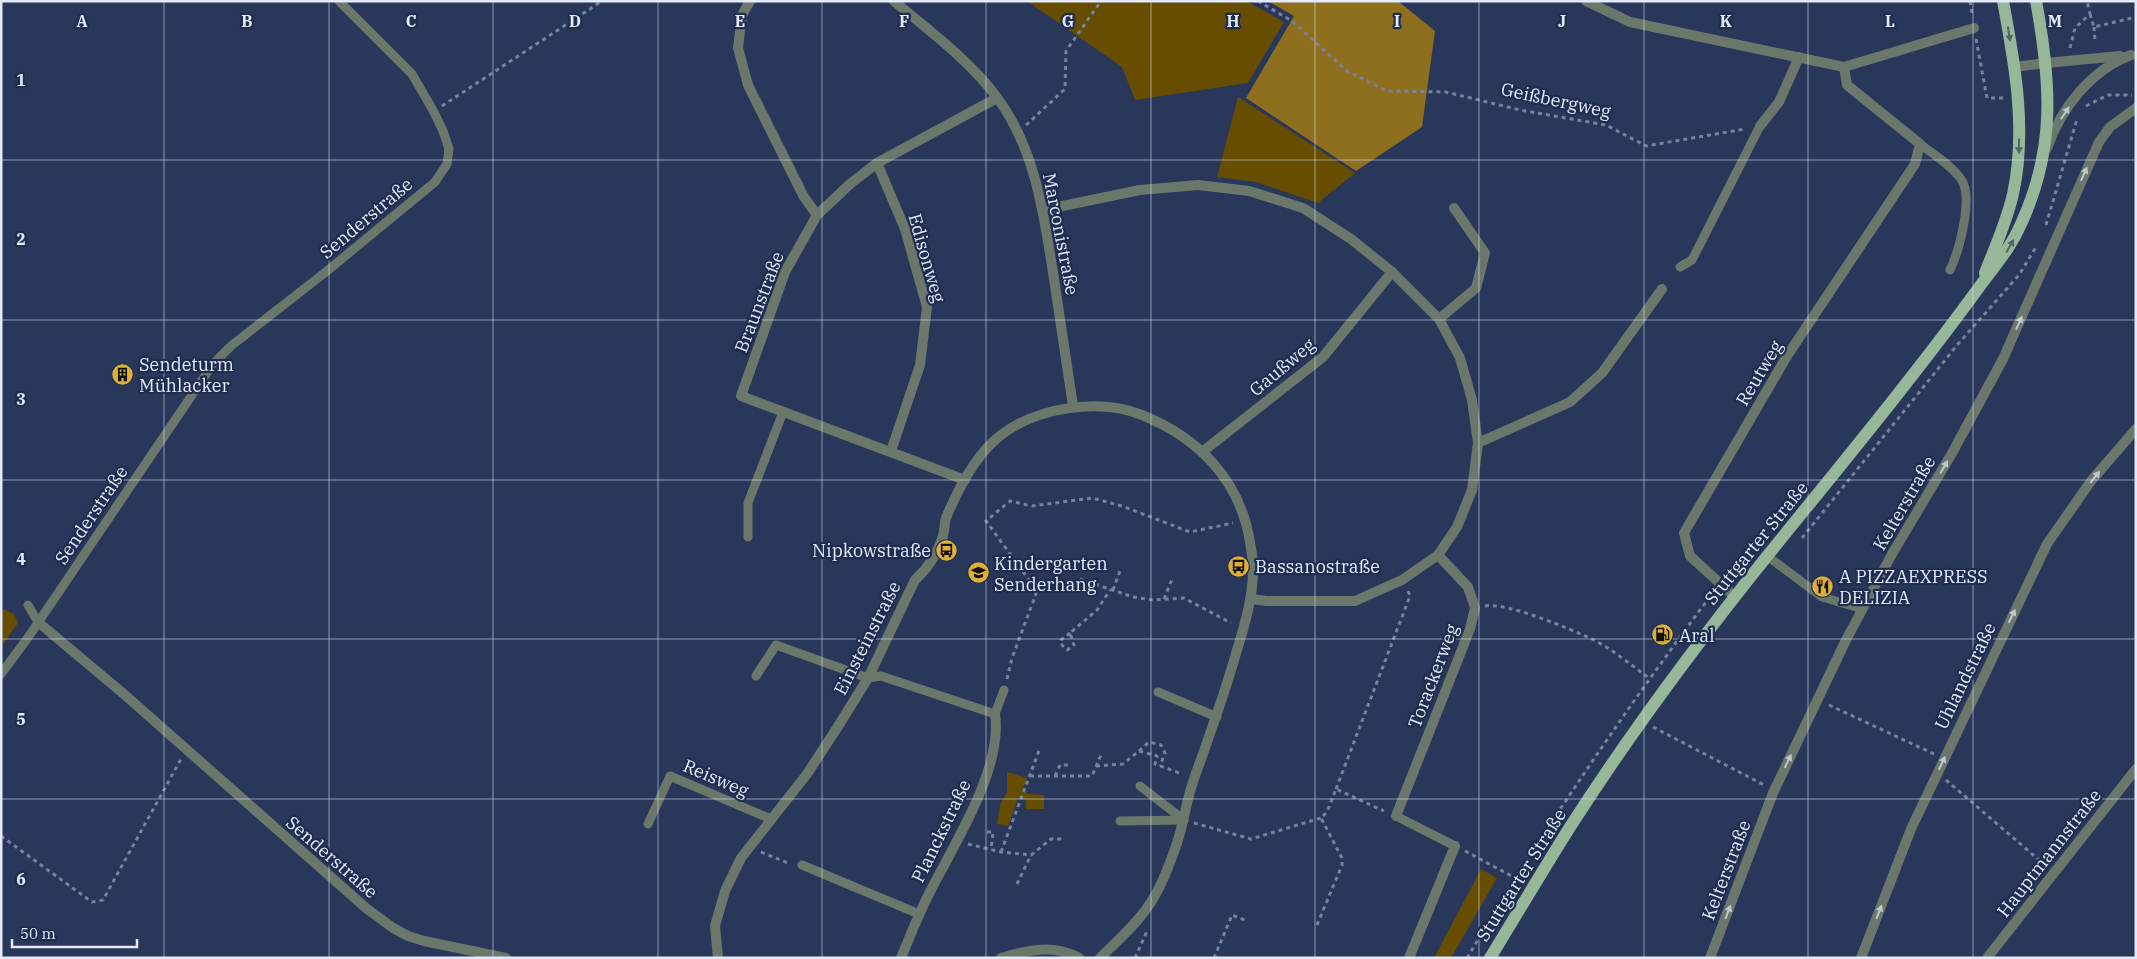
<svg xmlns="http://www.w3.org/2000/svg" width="2137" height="959" viewBox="0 0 2137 959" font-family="'IBM Plex Serif',serif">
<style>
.green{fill:#674d00}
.forest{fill:#8e6f1e}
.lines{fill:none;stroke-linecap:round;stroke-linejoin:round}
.path{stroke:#77829f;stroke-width:3;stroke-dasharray:4 4;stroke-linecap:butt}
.service{stroke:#69786a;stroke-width:9}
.minor{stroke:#69786a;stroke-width:10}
.tertiary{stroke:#69786a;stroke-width:10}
.primary{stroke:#97b798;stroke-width:12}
.oneway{fill:#4f646c}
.oneway2{fill:#bec8d0}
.grid{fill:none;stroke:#e2eafc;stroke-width:1;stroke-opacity:0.55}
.labels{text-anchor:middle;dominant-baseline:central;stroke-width:4.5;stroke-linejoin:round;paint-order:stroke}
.street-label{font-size:18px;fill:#e2eafc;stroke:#1f2d4f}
.poi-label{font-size:18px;fill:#e2eafc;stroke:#1f2d4f;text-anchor:start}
.grid-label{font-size:16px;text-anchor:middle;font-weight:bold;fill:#e2eafc;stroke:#1f2d4f;stroke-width:4.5;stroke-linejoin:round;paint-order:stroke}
</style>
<rect width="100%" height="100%" fill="#29375b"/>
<g class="green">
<path d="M1027 1H1246L1284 22 1248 83 1135 100 1122 67Z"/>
<path d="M1238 97 1355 173 1318 203 1256 182 1217 177Z"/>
<path d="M4 609 14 614 18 623 1 647V613Z"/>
<path d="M1007 772 1027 778 1022 791 1030 794 1044 795V809H1026V800L1018 798 1008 826 997 824 1000 805 1007 792Z"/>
<path d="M1481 869 1497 878 1451 958H1434Z"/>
</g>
<path class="forest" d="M1268 1H1398L1435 31 1422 127 1356 171 1246 98 1294 16Z"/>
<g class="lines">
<g class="path">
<path d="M1258 1 1292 21 1347 71 1387 91 1446 92 1520 110 1606 125 1646 146 1745 129"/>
<path d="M1970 1 1972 15"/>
<path d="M2090 14 2094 27 2136 17"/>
<path d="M2094 27 2095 41"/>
<path d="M1976 39 1987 98H2006"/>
<path d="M2070 48 2075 28 2090 14 2087 1"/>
<path d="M442 106 602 1"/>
<path d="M2086 106 2108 95H2132"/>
<path d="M1026 125 1065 89 1066 51 1101 1"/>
<path d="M2046 225 2077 119"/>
<path d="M1802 538 1958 344 2019 275 2036 247"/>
<path d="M1080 579 1133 597 1153 600 1184 598 1231 623"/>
<path d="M1113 590 1121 568"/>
<path d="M1164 599 1173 577"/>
<path d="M1485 606C1507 602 1570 629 1592 639 1612 649 1631 665 1649 678"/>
<path d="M1070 633 1061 640 1060 643 1067 650 1074 645 1070 633 1097 610 1110 590"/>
<path d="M1007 679 1012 658 1036 594 1032 584 986 521 1010 501 1032 506 1092 498 1122 506 1190 532 1233 523"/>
<path d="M1829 705 1934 754"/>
<path d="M1653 727 1764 785"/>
<path d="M1139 751 1149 742 1161 745 1165 753 1160 766"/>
<path d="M1096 766 1123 764 1139 751 1157 756 1155 764 1182 774"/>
<path d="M1030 776H1092L1101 755"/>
<path d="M1055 776 1060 765H1069"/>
<path d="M1946 780 2046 866"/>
<path d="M1336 789 1410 596 1408 591"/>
<path d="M1194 823 1251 839 1321 818"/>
<path d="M987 832H993L991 850"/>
<path d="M1 836 92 902 103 900 181 759"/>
<path d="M968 844 1001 852 1031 855 1051 839H1064"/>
<path d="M1465 851 1521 881"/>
<path d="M761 852 790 864"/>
<path d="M1001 852 1040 748"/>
<path d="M1017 884 1031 855"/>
<path d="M1317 925 1342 865V858L1321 818 1327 812 1336 789 1384 811"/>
<path d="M1135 958 1147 931"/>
<path d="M1214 958 1232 915 1247 921"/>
<path d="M1467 958C1542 832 1624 711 1712 594"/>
</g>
<g class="service">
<path d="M1920 144C1934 155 1951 165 1961 179 1974 197 1959 251 1950 270"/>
<path d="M1680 267 1692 260 1760 126"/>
<path d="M748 537V503L783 412"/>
<path d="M1767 556 1822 597 1863 609"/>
<path d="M28 605 38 622"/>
<path d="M1 674 27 639 213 364 231 346 327 271 435 182 447 164 449 149 443 131 434 112 412 74 339 1"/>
<path d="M756 676 776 645 868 678 881 676 995 714 1004 690"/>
<path d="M1158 692 1217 717"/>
<path d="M1140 786 1184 820"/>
<path d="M1396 816 1455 846"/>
<path d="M1120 821 1184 820"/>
<path d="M648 824 670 776 771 819"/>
<path d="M802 865 919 914"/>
</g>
<g class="minor">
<path d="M750 1 742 15 738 48 748 85 804 197 817 215"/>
<path d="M894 1C929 31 968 59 996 96 1036 149 1044 216 1054 279 1060 321 1067 364 1073 406"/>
<path d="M1586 1 1630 22 1844 67 1974 28"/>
<path d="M2046 63 2120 56"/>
<path d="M1760 126 1779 102 1799 57"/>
<path d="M2047 148C2061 108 2091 70 2131 55"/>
<path d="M877 163 905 229 927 307 920 365 891 451"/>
<path d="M1043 210 1140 190 1198 185 1249 191 1303 208 1351 239 1392 272 1439 319 1460 358 1472 400 1478 443 1472 490 1457 527 1438 555 1402 580 1355 601H1267L1251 599"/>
<path d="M1439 319 1476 288 1485 253 1454 208"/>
<path d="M1478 443 1570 402 1602 373 1662 289"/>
<path d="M1202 452 1323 357 1392 272"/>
<path d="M965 480 741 396 785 272 817 215 850 184 877 163 997 98"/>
<path d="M1735 597 1690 556 1684 533 1787 356 1915 164 1920 144 1847 85 1844 67"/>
<path d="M38 622 125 695 366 908 393 928 408 936 424 941 506 958"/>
<path d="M1396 816 1470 629 1475 608 1468 587 1438 555"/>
<path d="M718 958 715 926 725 891 741 858 807 774 837 728 868 678 915 580C928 568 938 553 943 536 945 530 944 524 946 518 958 489 976 454 1001 435 1038 407 1099 398 1142 415 1199 438 1240 480 1250 542 1251 551 1254 561 1253 570 1253 597 1245 624 1237 650 1225 693 1210 734 1195 776 1186 799 1184 825 1175 849 1169 866 1159 891 1149 905 1136 925 1117 941 1100 958"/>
<path d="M901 958C911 934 920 910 932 888 956 841 1003 768 995 714"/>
<path d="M1001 958C1028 950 1053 944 1079 958"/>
<path d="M1409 958 1455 846"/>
<path d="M1710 958 1773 793 1846 640 1892 554 1951 455 2003 359 2099 142 2110 127 2136 108"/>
<path d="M1861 958 1911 829 2047 544 2091 481 2136 429"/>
<path d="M1987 958 2136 769"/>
</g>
<path class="tertiary" d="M2014 67 2046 63"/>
<g class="primary">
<path d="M1985 273C1995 247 2007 221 2013 194 2027 130 2015 65 2003 1"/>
<path d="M1490 958C1517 914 1543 870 1570 827 1631 732 1698 642 1768 555 1840 466 1913 378 1980 286 1995 265 2011 248 2021 224 2056 148 2051 82 2036 1"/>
</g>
</g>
<defs><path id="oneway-solid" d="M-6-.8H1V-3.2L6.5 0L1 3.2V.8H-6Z" transform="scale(1.25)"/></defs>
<g class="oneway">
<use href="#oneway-solid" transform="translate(2009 34) rotate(81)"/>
<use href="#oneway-solid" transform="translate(2019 146) rotate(90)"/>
<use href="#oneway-solid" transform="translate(2010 246) rotate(-60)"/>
</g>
<g class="oneway2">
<use href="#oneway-solid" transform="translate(2065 113) rotate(-56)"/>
<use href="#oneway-solid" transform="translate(2084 174) rotate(-66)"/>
<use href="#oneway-solid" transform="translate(2019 323) rotate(-66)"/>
<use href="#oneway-solid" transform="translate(1944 467) rotate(-60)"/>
<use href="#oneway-solid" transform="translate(2095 477) rotate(-51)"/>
<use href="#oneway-solid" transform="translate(2012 616) rotate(-64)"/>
<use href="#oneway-solid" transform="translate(1788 761) rotate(-64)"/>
<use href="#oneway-solid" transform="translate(1942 763) rotate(-65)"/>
<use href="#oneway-solid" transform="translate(1728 912) rotate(-69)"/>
<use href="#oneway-solid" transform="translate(1879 912) rotate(-69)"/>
</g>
<path class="grid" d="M164 1V958M329 1V958M493 1V958M658 1V958M822 1V958M986 1V958M1151 1V958M1315 1V958M1479 1V958M1644 1V958M1808 1V958M1973 1V958M1 160H2136M1 320H2136M1 480H2136M1 639H2136M1 799H2136"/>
<defs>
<symbol id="building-disc" viewBox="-11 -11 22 22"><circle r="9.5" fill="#dfb034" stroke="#1f2d4f"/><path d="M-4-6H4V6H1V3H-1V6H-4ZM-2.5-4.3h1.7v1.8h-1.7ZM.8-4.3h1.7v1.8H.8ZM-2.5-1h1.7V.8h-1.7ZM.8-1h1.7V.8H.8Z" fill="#111"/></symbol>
<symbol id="bus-disc" viewBox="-11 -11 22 22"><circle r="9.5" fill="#dfb034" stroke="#1f2d4f"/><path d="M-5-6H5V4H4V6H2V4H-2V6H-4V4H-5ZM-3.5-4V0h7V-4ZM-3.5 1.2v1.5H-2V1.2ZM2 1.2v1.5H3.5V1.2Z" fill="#111"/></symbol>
<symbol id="school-disc" viewBox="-11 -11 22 22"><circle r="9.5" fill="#dfb034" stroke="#1f2d4f"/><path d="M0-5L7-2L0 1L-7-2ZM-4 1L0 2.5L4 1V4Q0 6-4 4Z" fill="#111"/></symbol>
<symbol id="restaurant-disc" viewBox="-11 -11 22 22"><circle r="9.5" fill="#dfb034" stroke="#1f2d4f"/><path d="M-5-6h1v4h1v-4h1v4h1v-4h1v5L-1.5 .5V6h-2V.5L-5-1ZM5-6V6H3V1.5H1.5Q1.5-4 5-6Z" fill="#111"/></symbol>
<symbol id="fuel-disc" viewBox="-11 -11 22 22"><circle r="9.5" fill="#dfb034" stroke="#1f2d4f"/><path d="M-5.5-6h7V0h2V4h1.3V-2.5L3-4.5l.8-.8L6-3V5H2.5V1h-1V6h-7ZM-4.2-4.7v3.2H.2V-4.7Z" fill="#111"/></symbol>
</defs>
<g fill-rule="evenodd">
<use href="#building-disc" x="110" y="362" width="25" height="25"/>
<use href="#bus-disc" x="934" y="538" width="25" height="25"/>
<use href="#bus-disc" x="1226" y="554" width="25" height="25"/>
<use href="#school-disc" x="966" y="560" width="25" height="25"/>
<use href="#restaurant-disc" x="1810" y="574" width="25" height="25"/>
<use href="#fuel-disc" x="1650" y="622" width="25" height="25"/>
</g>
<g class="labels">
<g class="street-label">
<text transform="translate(1556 100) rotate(12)">Geißbergweg</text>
<text transform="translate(366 218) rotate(-40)">Senderstraße</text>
<text transform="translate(1061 234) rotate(79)">Marconistraße</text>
<text transform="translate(927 258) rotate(74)">Edisonweg</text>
<text transform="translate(759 302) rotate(-69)">Braunstraße</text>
<text transform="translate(1282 367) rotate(-40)">Gaußweg</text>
<text transform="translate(1759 373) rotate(-59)">Reutweg</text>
<text transform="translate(1904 503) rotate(-60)">Kelterstraße</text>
<text transform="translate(91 515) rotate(-56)">Senderstraße</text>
<text transform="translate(1756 543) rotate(-51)">Stuttgarter Straße</text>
<text transform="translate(867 638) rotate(-63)">Einsteinstraße</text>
<text transform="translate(1433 676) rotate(-69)">Torackerweg</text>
<text transform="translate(1965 676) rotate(-64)">Uhlandstraße</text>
<text transform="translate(716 778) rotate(23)">Reisweg</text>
<text transform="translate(941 831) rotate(-64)">Planckstraße</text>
<text transform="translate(2049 853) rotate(-52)">Hauptmannstraße</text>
<text transform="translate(332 857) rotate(41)">Senderstraße</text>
<text transform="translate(1726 870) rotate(-69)">Kelterstraße</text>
<text transform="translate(1521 875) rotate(-58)">Stuttgarter Straße</text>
</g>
<g class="poi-label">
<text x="139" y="364">Sendeturm<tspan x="139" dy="21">Mühlacker</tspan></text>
<text x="931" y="550" text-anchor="end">Nipkowstraße</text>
<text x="994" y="563">Kindergarten<tspan x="994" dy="21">Senderhang</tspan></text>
<text x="1255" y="566">Bassanostraße</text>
<text x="1839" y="576">A PIZZAEXPRESS<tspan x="1839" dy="21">DELIZIA</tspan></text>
<text x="1679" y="635">Aral</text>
</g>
</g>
<g class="grid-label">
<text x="82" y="27">A</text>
<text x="247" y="27">B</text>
<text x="411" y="27">C</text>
<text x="575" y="27">D</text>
<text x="740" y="27">E</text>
<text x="904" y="27">F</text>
<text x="1068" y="27">G</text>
<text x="1233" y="27">H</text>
<text x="1397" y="27">I</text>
<text x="1562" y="27">J</text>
<text x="1726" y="27">K</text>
<text x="1890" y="27">L</text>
<text x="2055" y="27">M</text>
<text x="21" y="86">1</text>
<text x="21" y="245">2</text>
<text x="21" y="405">3</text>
<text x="21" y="565">4</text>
<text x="21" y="725">5</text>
<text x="21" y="885">6</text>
</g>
<rect width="2137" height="959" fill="none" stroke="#e2eafc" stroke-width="5"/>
<path d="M12 939v8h125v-8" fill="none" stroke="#e2eafc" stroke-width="2.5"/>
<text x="20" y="939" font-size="15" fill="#e2eafc" stroke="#1f2d4f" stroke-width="4" paint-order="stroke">50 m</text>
</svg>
